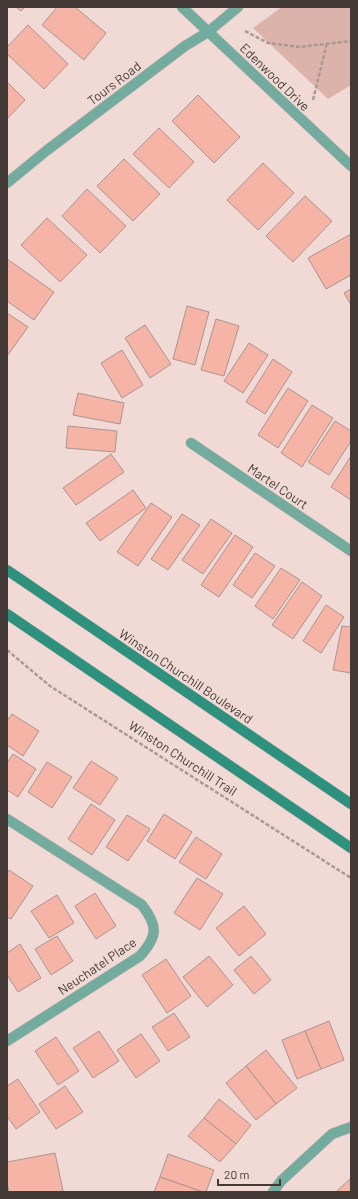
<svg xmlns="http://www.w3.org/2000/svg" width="358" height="1199" viewBox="0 0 358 1199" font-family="Barlow,sans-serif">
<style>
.green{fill:#dbb3aa}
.building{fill:#f6b4a7;stroke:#aa9490}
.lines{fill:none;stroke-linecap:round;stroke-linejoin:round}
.minor-casing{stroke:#cbb7b2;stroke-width:11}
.tertiary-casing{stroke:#cbb7b2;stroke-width:11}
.secondary-casing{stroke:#cbb7b2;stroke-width:11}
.path{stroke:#aa9995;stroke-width:2.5;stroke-dasharray:4 2;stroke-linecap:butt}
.minor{stroke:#73ab9e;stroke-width:10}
.tertiary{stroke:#73ab9e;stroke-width:10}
.secondary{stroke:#2e917d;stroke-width:10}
.labels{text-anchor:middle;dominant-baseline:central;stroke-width:4;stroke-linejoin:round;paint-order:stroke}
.street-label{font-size:13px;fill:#433a38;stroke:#f1dad5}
</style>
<rect width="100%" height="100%" fill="#f1dad5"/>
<path class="green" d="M282 7H351V85L328 99 253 28Z"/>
<g class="building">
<path d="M16 7H25L21 11Z"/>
<path d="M57 7H75L106 33 84 60 42 25Z"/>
<path d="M28 25 68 64 44 89 7 54V47Z"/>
<path d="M7 82 25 100 7 119Z"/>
<path d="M198 95 240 137 214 163 172 121Z"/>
<path d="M159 128 194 162 169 188 133 154Z"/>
<path d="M124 159 160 194 133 221 97 186Z"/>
<path d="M263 163 294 193 258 230 227 200Z"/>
<path d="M87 189 126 226 100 253 62 216Z"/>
<path d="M305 196 332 221 293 262 266 236Z"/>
<path d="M47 218 87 255 60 282 21 245Z"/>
<path d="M351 234V275L326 289 308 258Z"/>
<path d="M7 259 54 292 34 320 7 301Z"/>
<path d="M351 289V305L344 293Z"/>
<path d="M187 306 209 312 195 365 173 359Z"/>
<path d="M7 313 28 327 7 356Z"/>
<path d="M216 319 239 326 224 376 201 370Z"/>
<path d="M145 325 171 364 150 378 125 338Z"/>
<path d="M249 343 268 355 243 393 224 381Z"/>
<path d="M122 350 143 385 122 398 101 363Z"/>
<path d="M273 359 292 372 265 414 246 402Z"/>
<path d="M288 388 308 401 278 448 258 435Z"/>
<path d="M78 393 124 403 120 424 73 415Z"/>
<path d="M312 405 333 418 302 467 281 453Z"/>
<path d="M335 421 351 431V441L329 475 308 462Z"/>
<path d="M68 426 117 431 115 452 66 448Z"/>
<path d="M111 454 124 472 76 505 63 488Z"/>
<path d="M351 456V500L331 487Z"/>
<path d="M133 490 146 508 100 541 86 523Z"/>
<path d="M151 503 172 517 138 566 117 552Z"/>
<path d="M182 514 200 525 168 570 151 559Z"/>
<path d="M211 519 232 533 203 574 182 560Z"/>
<path d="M235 535 253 547 219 597 201 585Z"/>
<path d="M255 553 275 566 252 598 233 585Z"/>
<path d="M281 568 300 580 273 619 255 606Z"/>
<path d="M302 582 322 596 293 639 272 625Z"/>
<path d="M326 605 344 617 321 653 303 641Z"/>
<path d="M342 626 351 627V673L333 670Z"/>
<path d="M12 714 39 731 23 756 7 745V721Z"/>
<path d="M13 754 36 769 18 797 7 790V763Z"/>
<path d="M91 761 118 778 100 805 73 788Z"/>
<path d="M47 762 72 777 52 808 28 792Z"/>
<path d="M91 804 115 820 92 855 68 839Z"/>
<path d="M164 814 192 832 175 859 147 841Z"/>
<path d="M127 815 150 829 128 861 106 847Z"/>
<path d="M196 837 222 854 206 879 179 862Z"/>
<path d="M9 870 33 886 11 919 7 917V873Z"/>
<path d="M197 878 223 894 200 930 174 913Z"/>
<path d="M95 893 116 926 96 939 75 906Z"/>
<path d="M57 895 74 923 49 938 31 911Z"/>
<path d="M244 906 266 934 239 956 216 928Z"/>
<path d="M57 936 73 961 51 975 35 949Z"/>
<path d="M20 944 41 978 18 992 7 975V953Z"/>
<path d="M209 956 233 985 207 1007 183 977Z"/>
<path d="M251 956 271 980 254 994 234 970Z"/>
<path d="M166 959 191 996 167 1013 142 975Z"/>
<path d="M174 1013 190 1037 168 1051 152 1027Z"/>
<path d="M329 1021 344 1060 321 1069 305 1031Z"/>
<path d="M99 1031 119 1061 93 1078 73 1048Z"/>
<path d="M305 1031 321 1069 297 1079 282 1040Z"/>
<path d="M141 1034 160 1061 136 1078 117 1050Z"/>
<path d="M56 1037 79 1071 58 1085 35 1051Z"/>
<path d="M266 1050 297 1088 276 1104 246 1066Z"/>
<path d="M246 1066 276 1104 256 1120 226 1083Z"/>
<path d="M18 1079 40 1112 16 1129 7 1116V1086Z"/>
<path d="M65 1086 83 1112 56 1129 39 1104Z"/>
<path d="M219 1099 251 1125 236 1144 204 1118Z"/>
<path d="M204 1118 236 1144 220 1162 188 1136Z"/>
<path d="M55 1153 63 1191 56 1192H9L7 1182V1162Z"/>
<path d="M168 1154 214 1170 206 1192H203L160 1177Z"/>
<path d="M160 1177 203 1192H154Z"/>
<path d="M351 1178V1192H336Z"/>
</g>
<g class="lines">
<defs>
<g id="minor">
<path d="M191 443 351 551"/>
<path d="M7 819 142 905C158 926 158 936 140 956L7 1041"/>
<path d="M273 1192 281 1181 332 1134 351 1127"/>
</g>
<g id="tertiary">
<path d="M182 7 351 166"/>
<path d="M7 183 46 151 185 46 208 32 238 7"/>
</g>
<g id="secondary">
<path d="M7 570 351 804"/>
<path d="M7 614 351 848"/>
</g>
</defs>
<use href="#minor" class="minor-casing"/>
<use href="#tertiary" class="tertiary-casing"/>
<use href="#secondary" class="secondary-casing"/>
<g class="path">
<path d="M245 31 268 43 299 47 351 41"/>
<path d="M313 100 327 43"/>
<path d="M7 650 50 686 351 878"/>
</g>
<use href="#minor" class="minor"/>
<use href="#tertiary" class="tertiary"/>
<use href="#secondary" class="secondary"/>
</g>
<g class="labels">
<g class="street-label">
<text transform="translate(275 77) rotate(44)">Edenwood Drive</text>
<text transform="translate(114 83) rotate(-37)">Tours Road</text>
<text transform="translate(278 486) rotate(34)">Martel Court</text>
<text transform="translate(186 676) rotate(34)">Winston Churchill Boulevard</text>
<text transform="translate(183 758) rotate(33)">Winston Churchill Trail</text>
<text transform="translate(97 966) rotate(-34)">Neuchatel Place</text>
</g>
</g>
<rect width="358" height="1199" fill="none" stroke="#433a38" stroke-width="16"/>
<path d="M218 1179v6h62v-6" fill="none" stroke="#433a38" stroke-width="2"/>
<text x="224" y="1179" font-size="12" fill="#433a38" stroke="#f1dad5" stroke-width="3" paint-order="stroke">20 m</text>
</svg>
